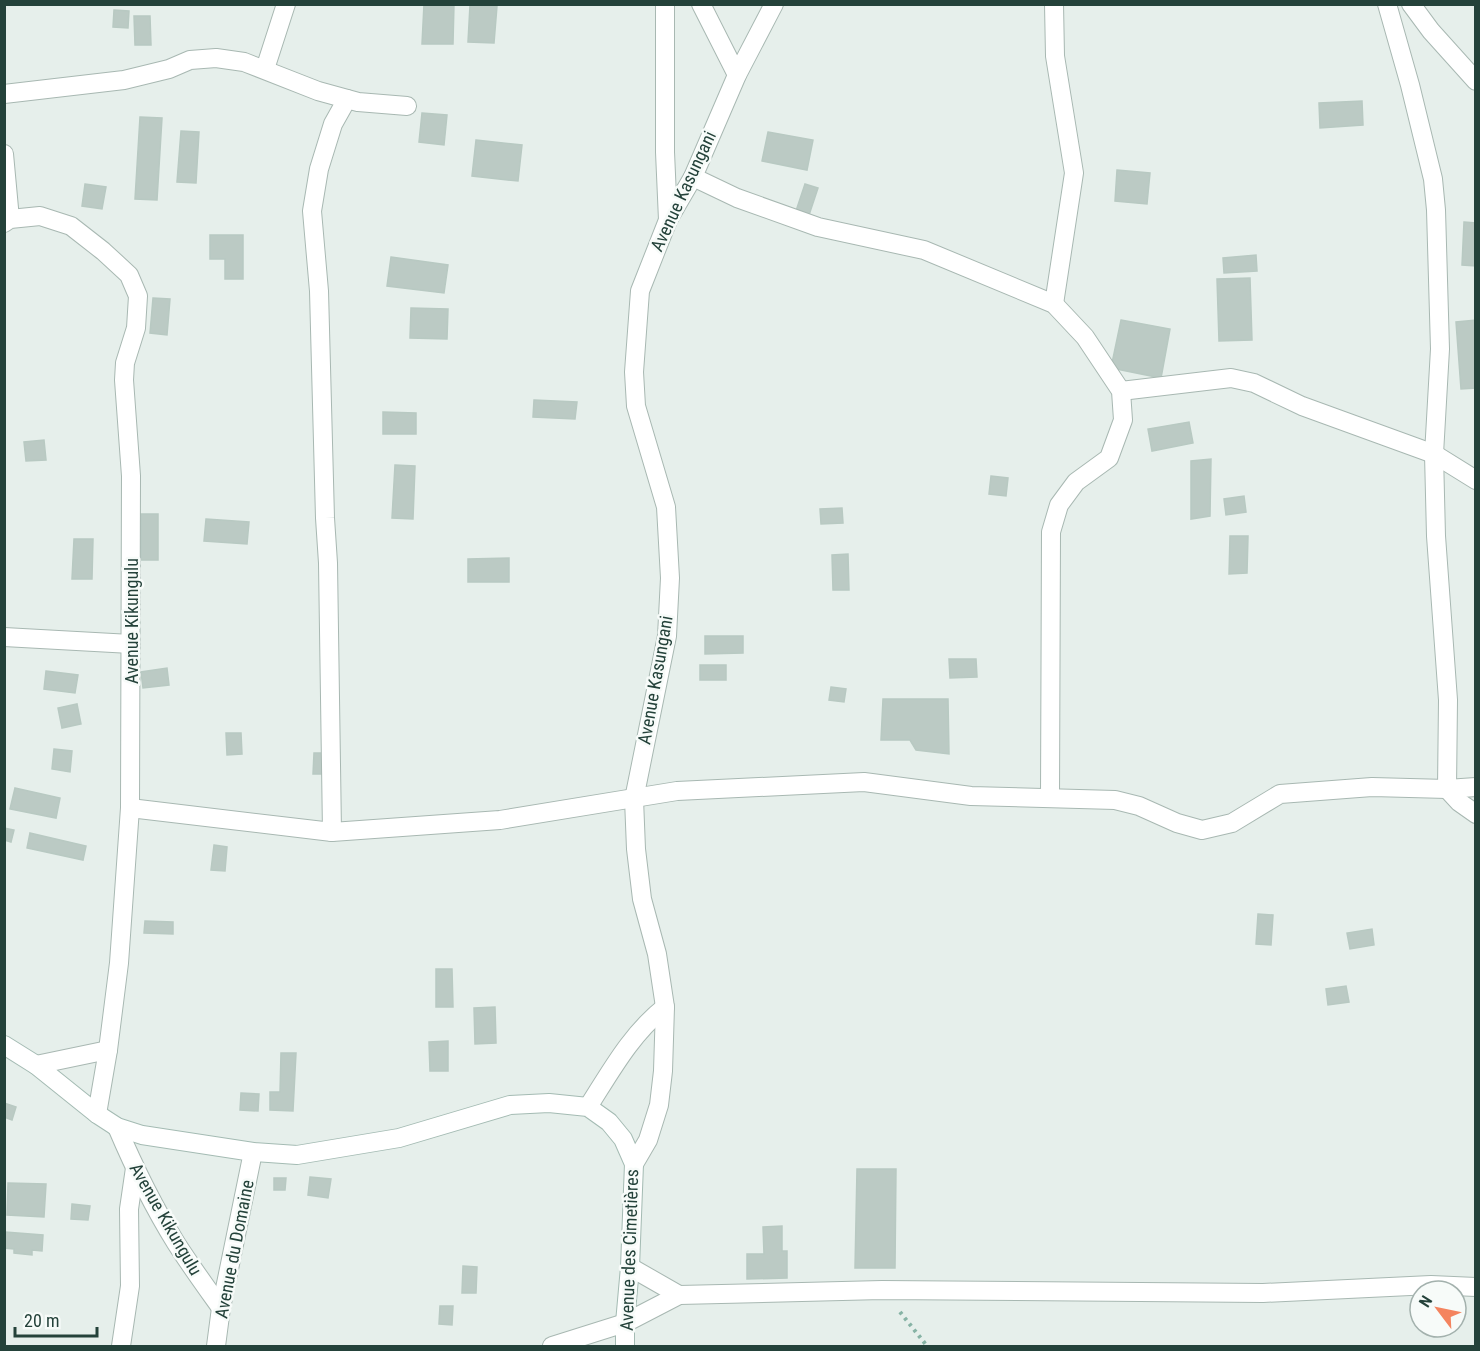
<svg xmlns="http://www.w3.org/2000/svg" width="1480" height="1351" viewBox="0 0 1480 1351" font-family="'Roboto Condensed',sans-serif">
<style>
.building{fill:#bbcac4;stroke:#b8c9c2;stroke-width:1.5}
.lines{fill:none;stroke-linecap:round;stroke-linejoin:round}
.street-casing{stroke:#a8b8b2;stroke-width:20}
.secondary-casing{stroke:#a4bbb3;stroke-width:20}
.path{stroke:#86b3a5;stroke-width:4;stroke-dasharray:3 4.5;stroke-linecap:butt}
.street{stroke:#fff;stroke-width:18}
.secondary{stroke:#fff;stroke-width:18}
.labels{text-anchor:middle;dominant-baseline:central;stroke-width:5;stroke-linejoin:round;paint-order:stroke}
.street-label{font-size:18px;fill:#24423a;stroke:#f7fbf9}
</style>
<rect width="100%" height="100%" fill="#e6efeb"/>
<g class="building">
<path d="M424 4H454L453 44H422Z"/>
<path d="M470 5 497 6 494 43 468 42Z"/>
<path d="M114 10 129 11 128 28 113 27Z"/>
<path d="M134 16H150L151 45H135Z"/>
<path d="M1362 101 1363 125 1320 128 1319 103Z"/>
<path d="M422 113 447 115 444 145 419 142Z"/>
<path d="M140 117 162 118 157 200 135 199Z"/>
<path d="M181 131 199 132 196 183 177 182Z"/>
<path d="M768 132 813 140 807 170 762 161Z"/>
<path d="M476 140 522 145 518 181 472 176Z"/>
<path d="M1117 170 1150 173 1147 204 1115 201Z"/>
<path d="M85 184 106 187 102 209 82 206Z"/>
<path d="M805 184 818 188 809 215 796 211Z"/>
<path d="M1464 222 1476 223V266L1462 265Z"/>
<path d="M210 235H243V279H225V259H210Z"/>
<path d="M1256 255 1257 271 1224 273 1223 258Z"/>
<path d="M391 257 448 265 444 293 387 286Z"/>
<path d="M1250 278 1252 340 1219 341 1217 279Z"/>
<path d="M153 298 170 299 167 335 150 333Z"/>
<path d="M411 308 448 309 447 339 410 338Z"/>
<path d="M1121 320 1170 329 1161 378 1111 368Z"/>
<path d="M1476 320V388L1461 389 1456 322Z"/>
<path d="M534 400 577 402 575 419 533 417Z"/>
<path d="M383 412 416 413V434H383Z"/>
<path d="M1189 422 1193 443 1152 451 1148 429Z"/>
<path d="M44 440 46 460 26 461 24 442Z"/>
<path d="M1211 459 1210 516 1191 519V461Z"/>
<path d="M395 465 415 466 413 519 392 518Z"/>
<path d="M991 476 1008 478 1006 496 989 494Z"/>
<path d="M1244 496 1246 512 1226 515 1224 499Z"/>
<path d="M842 508 843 523 821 524 820 509Z"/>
<rect x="141" y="514" width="17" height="46"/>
<path d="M206 519 249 522 247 544 204 541Z"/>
<path d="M1230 536H1248L1247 573 1229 574Z"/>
<path d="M74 539H93L92 579H72Z"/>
<path d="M848 554 849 590H833L832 555Z"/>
<path d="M509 558V582H468V559Z"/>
<path d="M705 636H743V653L705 654Z"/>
<path d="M949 659H976L977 677 950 678Z"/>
<rect x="700" y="665" width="26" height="15"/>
<path d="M167 668 169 685 143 688 141 672Z"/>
<path d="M46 671 78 675 75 693 44 689Z"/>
<path d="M831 687 846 689 844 702 829 700Z"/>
<path d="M883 699H948L949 754 916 750 910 740H881Z"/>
<path d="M77 704 81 724 62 728 58 708Z"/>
<path d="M226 733H241L242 754 227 755Z"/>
<path d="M54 749 72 751 70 772 52 769Z"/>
<path d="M314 753H326L324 774H313Z"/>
<path d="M15 788 60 798 56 818 10 809Z"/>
<path d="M4 828 14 830 11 842 4 840Z"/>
<path d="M30 833 86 846 83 860 27 848Z"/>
<path d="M214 845 227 847 225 871 211 870Z"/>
<path d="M1258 914 1273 915 1271 945 1256 944Z"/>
<path d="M145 921 173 922V934L144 933Z"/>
<path d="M1372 929 1374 945 1350 949 1347 933Z"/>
<path d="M436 969H452L453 1007H436Z"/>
<path d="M1346 986 1349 1002 1328 1005 1326 989Z"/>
<path d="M495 1007 496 1043 475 1044 474 1008Z"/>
<path d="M448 1041V1071H430L429 1042Z"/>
<path d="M281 1053H296L293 1111 270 1110V1092H280Z"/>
<path d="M241 1093 259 1094 258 1111 240 1110Z"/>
<path d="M4 1103 16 1107 12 1120 4 1117Z"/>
<path d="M857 1169H896L895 1268H855Z"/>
<path d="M310 1177 331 1179 328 1198 308 1195Z"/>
<path d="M274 1178H286L285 1190H274Z"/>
<path d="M8 1183 46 1184 44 1217 7 1215Z"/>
<path d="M72 1204 90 1206 88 1220 71 1219Z"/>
<path d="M782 1226V1251H787V1278L747 1279V1254H764L763 1227Z"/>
<path d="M5 1232 43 1235 42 1251 32 1250V1255L14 1253V1249L4 1248Z"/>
<path d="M463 1266 477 1267 476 1293H462Z"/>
<path d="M440 1306H453L452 1325 439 1324Z"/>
</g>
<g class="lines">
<defs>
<g id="street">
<path d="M665 4V152L668 220"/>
<path d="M701 4 737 75"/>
<path d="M1387 4 1410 85 1433 179 1436 210 1440 349 1434 454 1436 536 1448 700 1447 789 1459 802 1476 814"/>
<path d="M1411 4 1431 31 1476 81"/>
<path d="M265 69 286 4"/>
<path d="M4 94 124 80 169 69 190 60 216 58 244 62 318 91 358 102 407 106"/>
<path d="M4 154 10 219"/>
<path d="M693 177 737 198 818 227 924 250 1054 304 1085 337 1121 391 1123 420 1109 458 1076 482 1059 505 1051 532 1050 798"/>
<path d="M4 223 10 219 40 216 71 226 103 251 129 275 138 296 136 328 125 363 124 380 131 476 130 808 119 963 108 1050 97 1114"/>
<path d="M1054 304 1074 173 1055 56 1054 4"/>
<path d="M1121 391 1231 378 1254 383 1302 406 1434 454 1476 480"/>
<path d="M4 637 131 644"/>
<path d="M130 808 332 832 500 820 677 791 864 782 971 796 1115 800 1139 806 1177 823 1202 830 1232 823 1280 794 1372 787 1447 789 1476 787"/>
<path d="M332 832 328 563 325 518 319 291 312 211 319 169 333 124 347 99"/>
<path d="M36 1065 108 1050"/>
<path d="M588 1107C611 1071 631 1034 665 1007"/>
<path d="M117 1127C134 1167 153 1206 176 1243 190 1265 206 1287 221 1308"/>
<path d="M634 1164 648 1140 659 1105 663 1071 665 1007 657 954 642 899 636 849 634 799 667 636 670 578 666 507 636 406 634 372 640 291 668 220 693 177 737 75 774 4"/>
<path d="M630 1267 679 1295"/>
<path d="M121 1346 130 1286 129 1209 135 1168"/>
<path d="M216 1346 221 1308 253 1152"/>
<path d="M552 1346 625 1323 679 1295 882 1290 1263 1293 1431 1285 1476 1287"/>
</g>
<path id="secondary" d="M4 1045 36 1065 97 1114 117 1127 142 1135 253 1152 297 1155 399 1138 510 1105 549 1103 588 1107 609 1122 623 1139 634 1164 630 1267 625 1323V1346"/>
</defs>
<use href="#street" class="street-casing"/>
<use href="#secondary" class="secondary-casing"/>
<path class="path" d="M900 1312 927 1346"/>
<use href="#street" class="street"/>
<use href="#secondary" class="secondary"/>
</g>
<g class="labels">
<g class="street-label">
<text transform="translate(683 191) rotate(-65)">Avenue Kasungani</text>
<text transform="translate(131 621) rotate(-90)">Avenue Kikungulu</text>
<text transform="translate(655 680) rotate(-80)">Avenue Kasungani</text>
<text transform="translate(166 1219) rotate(60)">Avenue Kikungulu</text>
<text transform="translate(234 1249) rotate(-79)">Avenue du Domaine</text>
<text transform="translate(629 1250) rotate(-88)">Avenue des Cimetières</text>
</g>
</g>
<rect width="1480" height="1351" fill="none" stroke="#24423a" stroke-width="12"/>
<g transform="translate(1438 1309) rotate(302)"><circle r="28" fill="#f7fbf9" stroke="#a3b1ad" stroke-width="1.5"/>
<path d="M0-4.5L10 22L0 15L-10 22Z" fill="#f4845f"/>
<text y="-9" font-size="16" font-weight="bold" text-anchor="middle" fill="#24423a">N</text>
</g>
<path d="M15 1327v9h82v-9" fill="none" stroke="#24423a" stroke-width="3"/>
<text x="24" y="1327" font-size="18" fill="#24423a" stroke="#f7fbf9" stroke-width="4.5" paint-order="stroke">20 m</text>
</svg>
